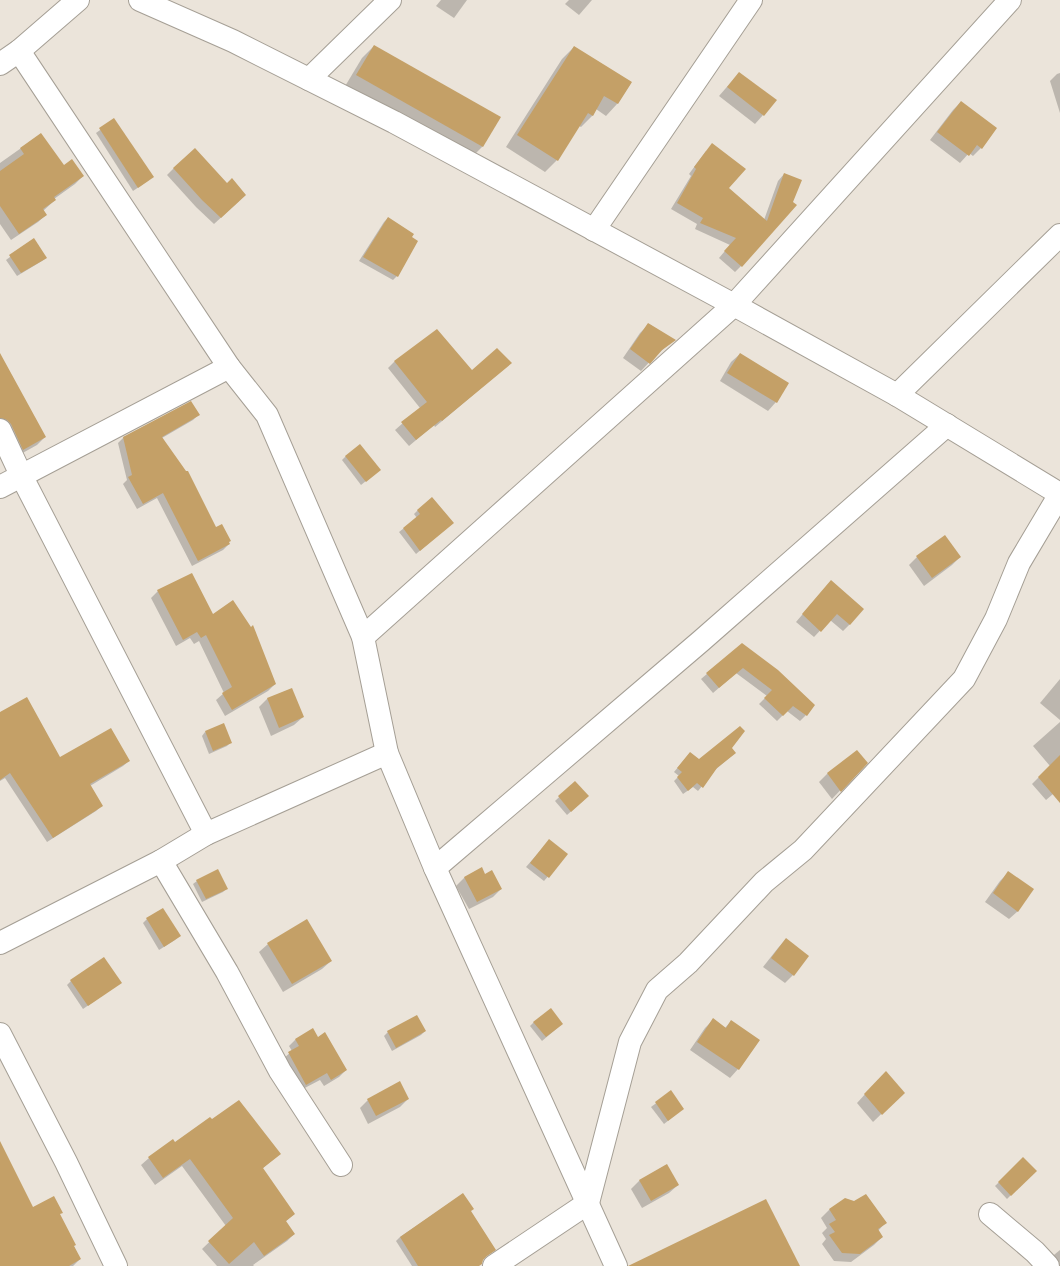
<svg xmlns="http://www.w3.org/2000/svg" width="1060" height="1266" viewBox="0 0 1060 1266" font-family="'PT Sans',sans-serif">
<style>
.shadow{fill:#0003}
.building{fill:#c4a067}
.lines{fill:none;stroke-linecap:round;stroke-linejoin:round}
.minor-casing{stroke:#a59f95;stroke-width:24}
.minor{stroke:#fff;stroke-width:22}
</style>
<rect width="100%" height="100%" fill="#ebe4da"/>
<g class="shadow">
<path d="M441 0H467L454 18 436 6Z"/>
<path d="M569 0H592L579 15 565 4Z"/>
<path d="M374 46 499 118 482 147 470 159 344 88 362 58Z"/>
<path d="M574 47 631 83 617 104 606 116 596 109 593 115 581 127 579 126 557 160 545 172 506 147 562 59Z"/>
<path d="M739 73 763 115 755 124 719 96Z"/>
<path d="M1060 73V113L1050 81 1057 74Z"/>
<path d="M961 102 981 148 973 156 969 153 960 163 930 140 953 110Z"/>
<path d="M114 120 149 180 133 191 96 133Z"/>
<path d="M41 134 64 167 83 176 75 184 54 199 55 200 43 211 46 215 38 222 11 240 0 224V163Z"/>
<path d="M706 151 728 188 764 220 778 181 784 174 800 180 741 266 735 272 719 258 730 245 695 229 697 224 671 209 691 176 689 174Z"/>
<path d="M174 168 239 201 214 224 196 207 167 175Z"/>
<path d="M388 218 397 276 393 280 359 261 384 222Z"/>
<path d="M34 239 46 258 42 261 17 276 6 260Z"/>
<path d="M649 324 674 340 654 357 641 371 623 358 640 333Z"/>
<path d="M437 331 472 372 511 363 435 427 434 425 409 446 395 430 420 408 388 368 394 362Z"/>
<path d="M740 354 788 383 776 402 768 411 720 381 731 362Z"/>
<path d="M0 383 45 437 37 445 19 455 0 422Z"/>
<path d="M198 415 193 420 162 438 216 528 229 544 223 550 192 566 157 498 137 509 123 484 127 480 118 443 124 437Z"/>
<path d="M346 456 377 472 361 485 342 460Z"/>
<path d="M418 510 448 527 416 554 399 532 417 518 414 514Z"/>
<path d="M917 557H960L952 565 924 586 909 565Z"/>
<path d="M831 581 850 624 843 631 830 620 814 637 796 622Z"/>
<path d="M158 591 212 615 275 684 268 691 225 716 216 700 224 693 199 641 194 644 190 638 176 646 151 598Z"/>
<path d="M742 644 806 715 800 721 787 711 777 721 759 704 767 696 736 673 713 693 701 679Z"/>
<path d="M1060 679V720L1040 703Z"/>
<path d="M291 689 303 717 294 725 271 736 259 707 267 699Z"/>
<path d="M0 713 59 759 129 761 123 766 90 786 101 806 96 811 47 842 5 778 0 781Z"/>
<path d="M1060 722V788L1046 800 1032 784 1050 766 1033 746Z"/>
<path d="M205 732 231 742 227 746 209 754 202 736Z"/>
<path d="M731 748 735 753 715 770 698 791 693 787 683 794 674 781 679 776 674 772 690 753 699 760Z"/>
<path d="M857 751 866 763 832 799 819 782 827 774Z"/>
<path d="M575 782 584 800 567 815 555 801Z"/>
<path d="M546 844 567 854 544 881 526 867Z"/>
<path d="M1008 873 1018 911 1009 919 985 902 1000 881Z"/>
<path d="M465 877 501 889 493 897 469 909 456 886Z"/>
<path d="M197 881 227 888 223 892 202 902 193 884Z"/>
<path d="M147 919 179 936 175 940 159 950 143 923Z"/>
<path d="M786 939 793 975 785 983 763 967 778 948Z"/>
<path d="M268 944 331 961 322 969 283 992 259 952Z"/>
<path d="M71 981 116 986 83 1009 67 985Z"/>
<path d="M713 1020 725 1028 731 1021 738 1069 730 1078 690 1050 705 1028Z"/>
<path d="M534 1022 562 1024 542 1041 530 1026Z"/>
<path d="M312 1030 317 1038 346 1070 339 1077 324 1086 320 1080 299 1091 282 1060 292 1051 289 1046 295 1040Z"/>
<path d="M425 1031 421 1035 392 1051 384 1036 388 1032Z"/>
<path d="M878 1080 903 1093 873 1122 857 1103Z"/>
<path d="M671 1092 679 1112 664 1124 651 1107Z"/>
<path d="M408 1099 400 1107 368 1124 360 1108 368 1100Z"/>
<path d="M175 1143 279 1154 262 1169 294 1214 285 1222 294 1234 287 1241 253 1265 254 1266H217L202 1249 226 1226 182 1166 155 1185 141 1165 149 1158Z"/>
<path d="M0 1146 32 1208 59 1215 80 1259 73 1266H0Z"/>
<path d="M1023 1159 1035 1171 1007 1199 995 1186Z"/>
<path d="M666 1165 678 1185 669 1193 642 1208 631 1189 639 1181Z"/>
<path d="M463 1194 470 1212 483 1259 478 1266H412L396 1241 400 1237Z"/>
<path d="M845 1199 886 1222 878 1231 882 1237 874 1245 851 1262 834 1261 822 1244 826 1239 822 1233 827 1228 821 1218 829 1210Z"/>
<path d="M1060 1250V1266H1053L1049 1259Z"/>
</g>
<g class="building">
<path d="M374 45 501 117 483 147 356 75Z"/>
<path d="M574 46 632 82 618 104 604 96 593 116 588 113 558 161 517 135Z"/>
<path d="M739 72 777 100 764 116 727 87Z"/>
<path d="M961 101 997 128 982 149 977 145 969 156 937 132Z"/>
<path d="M114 118 154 177 138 188 99 128Z"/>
<path d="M41 133 64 165 72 159 84 176 54 197 56 200 43 209 47 215 19 234 0 206V171L24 154 20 148Z"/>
<path d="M712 143 746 169 729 188 767 221 784 173 802 180 793 202 797 205 742 267 724 251 736 238 700 223 703 218 677 203 696 169 694 167Z"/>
<path d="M195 148 227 183 232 178 246 195 221 218 202 200 173 168Z"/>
<path d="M388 217 414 234 412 237 418 241 398 277 363 257Z"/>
<path d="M34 238 47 258 21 273 9 255Z"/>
<path d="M648 323 676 340 662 350 650 364 630 349Z"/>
<path d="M437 329 472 370 497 348 512 363 442 421 441 420 416 440 401 422 427 402 394 361Z"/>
<path d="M0 353 46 437 23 450 11 424 7 420 0 418Z"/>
<path d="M740 353 789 383 777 403 727 373Z"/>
<path d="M191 401 200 415 162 437 186 471H188L216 527 222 524 231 541 229 542 230 544 198 561 163 493 143 504 128 477 132 475 123 437Z"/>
<path d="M360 444 381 470 366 482 345 456Z"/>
<path d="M432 497 454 523 420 551 403 528 420 514 417 510Z"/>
<path d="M945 535 961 557 932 578 916 556Z"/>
<path d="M192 573 213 614 233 600 251 627 253 625 276 684 232 710 222 693 232 687 206 635 201 638 197 632 183 640 157 590Z"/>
<path d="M831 580 864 609 850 625 837 614 821 632 802 614Z"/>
<path d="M742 643 778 670 815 705 807 716 793 706 783 716 764 698 772 690 743 668 719 688 706 673Z"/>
<path d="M292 688 304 717 279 728 267 698Z"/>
<path d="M27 697 60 757 111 728 130 761 90 784 103 806 53 838 10 773 0 780V712Z"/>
<path d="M224 723 232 743 213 751 205 731Z"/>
<path d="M740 726 745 731 732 748 736 753 717 768 703 788 697 783 688 791 677 777 682 772 677 768 690 752 699 759Z"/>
<path d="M857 750 868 763 841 792 827 773Z"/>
<path d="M1060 755V803L1038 777Z"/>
<path d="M575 781 589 796 571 812 558 796Z"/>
<path d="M549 839 568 854 549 878 530 863Z"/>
<path d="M482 867 485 874 492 870 502 889 477 902 464 877Z"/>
<path d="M218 869 228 889 206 899 196 880Z"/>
<path d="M1008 871 1034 889 1018 912 993 893Z"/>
<path d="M163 908 181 936 164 947 146 918Z"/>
<path d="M307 919 332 961 292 984 267 943Z"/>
<path d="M786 938 809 956 794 976 771 958Z"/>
<path d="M104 957 122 983 88 1006 70 980Z"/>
<path d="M551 1008 563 1024 546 1037 533 1022Z"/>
<path d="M417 1015 426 1031 396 1048 387 1031Z"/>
<path d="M713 1018 726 1028 731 1020 760 1040 739 1070 697 1042Z"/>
<path d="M313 1028 318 1037 325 1032 347 1070 331 1080 327 1073 306 1085 288 1052 299 1046 295 1039Z"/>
<path d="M886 1071 905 1093 882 1115 864 1094Z"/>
<path d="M400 1081 409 1099 376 1116 367 1099Z"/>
<path d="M671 1090 684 1109 668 1121 655 1102Z"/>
<path d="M239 1100 281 1154 263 1168 295 1214 286 1221 295 1234 264 1256 254 1242 229 1264 208 1241 233 1218 190 1159 163 1178 148 1157 173 1139 175 1142 210 1117 212 1119Z"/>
<path d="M0 1141 33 1207 54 1196 63 1213 60 1214 76 1245 74 1246 81 1259 69 1266H0Z"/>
<path d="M1023 1157 1037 1171 1011 1196 998 1182Z"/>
<path d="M667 1164 679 1185 651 1201 639 1180Z"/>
<path d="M463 1193 474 1209 471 1211 496 1250 487 1256 483 1260 482 1264 479 1266H418L400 1237Z"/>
<path d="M866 1194 887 1223 878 1229 883 1237 860 1254 842 1253 829 1235 835 1232 829 1224 836 1220 829 1209 845 1198 854 1201Z"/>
<path d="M766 1199 800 1266H628Z"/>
</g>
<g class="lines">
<defs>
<g id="minor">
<path d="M140 0 233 41 394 122 734 305 897 395 1060 494"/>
<path d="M19 51 229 367"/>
<path d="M0 64 19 51 78 0"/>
<path d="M309 79 390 0"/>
<path d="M594 230 751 0"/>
<path d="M897 395 1060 235"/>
<path d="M0 430 21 475 206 834"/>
<path d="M0 487 229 367 267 415 363 637 387 753"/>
<path d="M363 637 734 305 1010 0"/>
<path d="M161 861 227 972 280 1071 341 1165"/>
<path d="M435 868 701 641 947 425"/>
<path d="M0 943 161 861 206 834 387 753 435 868 616 1266"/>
<path d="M0 1034 66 1162 116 1266"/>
<path d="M990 1214 1035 1252 1048 1266"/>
<path d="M494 1266 588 1203 630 1042 657 990 688 963 764 882 803 850 964 679 996 619 1019 563 1060 494"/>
</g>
</defs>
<use href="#minor" class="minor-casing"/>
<use href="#minor" class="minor"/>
</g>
</svg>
